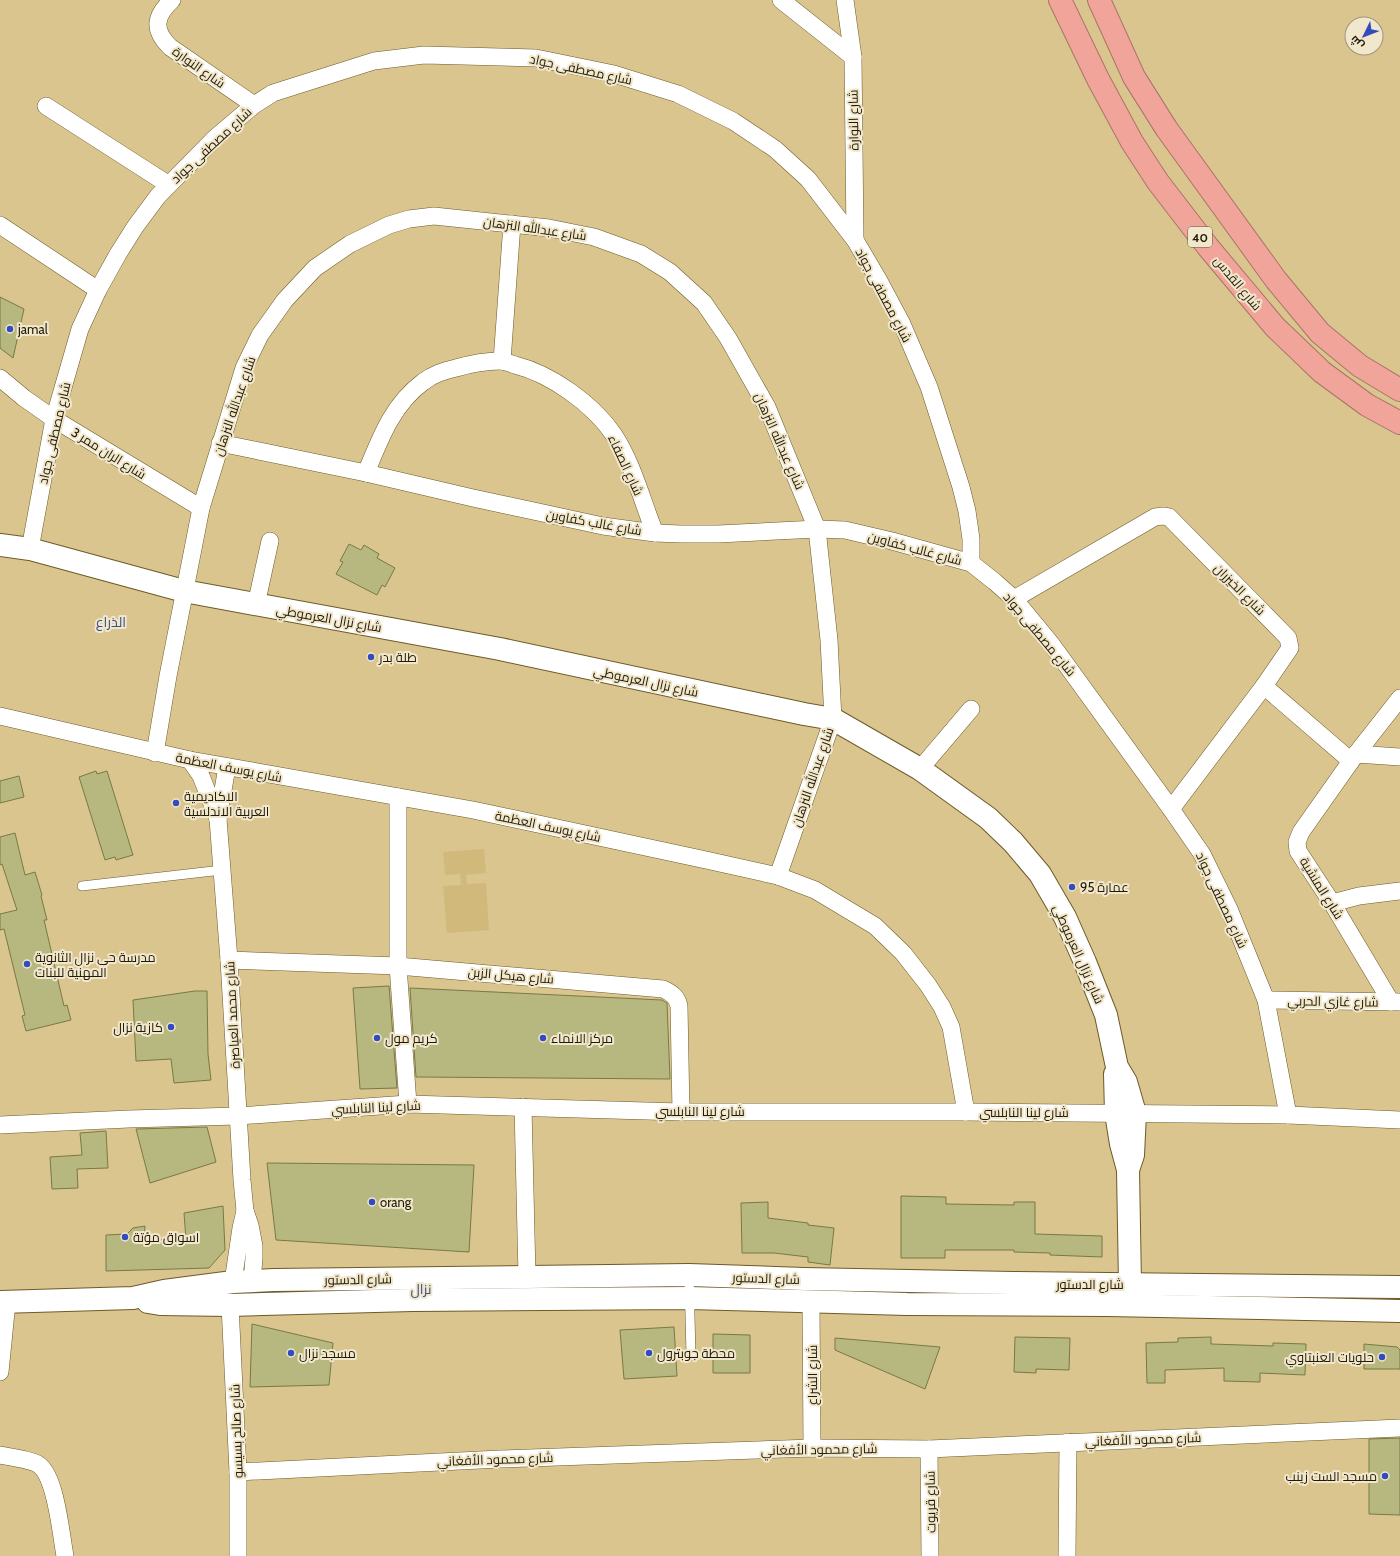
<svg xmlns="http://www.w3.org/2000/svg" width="1400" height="1556" viewBox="0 0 1400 1556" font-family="Cabin,Cairo,sans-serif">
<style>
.built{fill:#d1b97b}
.building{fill:#b7b880;stroke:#797944}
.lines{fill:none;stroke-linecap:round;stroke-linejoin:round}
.lane-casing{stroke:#6d5a26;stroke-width:10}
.street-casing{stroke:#6d5a26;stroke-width:18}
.secondary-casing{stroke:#6d5a26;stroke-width:24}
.highway-casing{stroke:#a97466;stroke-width:24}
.lane{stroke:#fff;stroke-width:9}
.street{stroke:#fff;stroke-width:17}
.secondary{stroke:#fff;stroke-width:22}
.highway{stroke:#f1a59a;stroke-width:22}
.poi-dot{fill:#334bbd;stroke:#f1e7cc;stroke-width:1.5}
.labels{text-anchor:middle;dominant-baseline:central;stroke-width:4;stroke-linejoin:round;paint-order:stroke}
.shield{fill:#f1e7cc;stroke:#605841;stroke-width:1}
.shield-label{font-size:12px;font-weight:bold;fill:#221a05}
.street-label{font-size:13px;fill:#221a05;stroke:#f1e7cc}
.poi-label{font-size:13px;fill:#221a05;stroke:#f1e7cc;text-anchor:start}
.neighbourhood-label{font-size:14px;fill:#3c4f8a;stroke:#f1e7cc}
</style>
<rect width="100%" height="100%" fill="#dac58f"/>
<path class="built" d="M484 849 486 873 466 875 467 884 486 883 489 930 447 933 443 886 461 885 460 874 445 875 443 852Z"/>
<g class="building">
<path d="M0 297 24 309 13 358 0 348Z"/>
<path d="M349 544 361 550 364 545 379 554 377 558 395 568 385 587 382 585 377 595 336 574 343 562 340 561Z"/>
<path d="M96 771 97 774 107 771 133 855 116 860 115 857 105 860 79 777Z"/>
<path d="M19 776 24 797 0 803V781Z"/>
<path d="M15 833 25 875 35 872 42 895 41 896 47 920H44L64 1006 67 1005 71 1020 26 1031 22 1016 25 1015 4 929 0 930V914L17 910 2 864 0 865V837Z"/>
<path d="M389 986 397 1088 360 1089 353 988Z"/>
<path d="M410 988 662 1000 667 1003 670 1079 416 1077Z"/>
<path d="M195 991H207L208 1054 211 1080 174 1083 171 1059 136 1061 133 1000Z"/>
<path d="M207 1127 216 1162 150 1183 136 1129Z"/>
<path d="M106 1131 108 1168 77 1169 78 1188 52 1189 50 1157 82 1155 80 1133Z"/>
<path d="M267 1163 474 1165 469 1252 276 1240Z"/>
<path d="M901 1196 946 1197V1204L1014 1205V1202H1035V1234L1102 1236V1257L1050 1255V1253L1014 1252V1250H945V1258H901Z"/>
<path d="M768 1202V1218L808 1223V1225L834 1228 830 1265 808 1262V1257L774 1253H742L741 1203Z"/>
<path d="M223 1206 225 1250 209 1268 106 1271V1235L127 1234 133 1228 145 1226 144 1239 186 1240 184 1213Z"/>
<path d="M252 1324 333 1343 329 1385 250 1387Z"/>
<path d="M674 1327 677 1376 624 1379 620 1330Z"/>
<path d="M713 1334 750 1335V1373H713Z"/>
<path d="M1015 1337 1070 1338 1069 1370 1036 1369V1373L1014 1372Z"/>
<path d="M1211 1337V1344L1273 1346V1343L1306 1344 1305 1375 1260 1373V1382L1224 1381V1368L1165 1370V1383H1147L1146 1343 1178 1342V1338Z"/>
<path d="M835 1338 940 1347 925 1389 835 1350Z"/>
<path d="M1364 1344 1397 1347 1400 1350V1369H1364Z"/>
<path d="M1400 1438V1515L1369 1514V1439Z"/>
</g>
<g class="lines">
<defs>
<g id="lane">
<path d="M82 886 222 870"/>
<path d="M689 1275 691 1356"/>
</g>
<g id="street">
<path d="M172 0C154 17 153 30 170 47L254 105"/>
<path d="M781 0 853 57"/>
<path d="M845 0 853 57 855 240"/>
<path d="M46 106 169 185"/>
<path d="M0 225 98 290"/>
<path d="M502 361 512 224"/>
<path d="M0 378 24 398 54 419 201 508"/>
<path d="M220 443 366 473 473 498 603 526 655 533 681 534H718L817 529 845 530 892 541 971 563 995 582 1014 599 1052 645 1171 809 1202 854 1229 909 1266 1000 1288 1115"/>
<path d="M366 473C380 439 392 405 423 382 433 374 444 371 456 368 470 364 486 361 500 361 505 361 510 363 515 365 551 374 593 404 614 435 633 464 642 501 655 533"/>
<path d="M30 549 54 419 80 329 98 290 118 254 135 227 158 196 215 138 254 105 273 93 374 61 424 55 536 58 614 74 678 94 733 121 775 149 808 179 855 240 878 279 902 324 929 387 961 487 967 511 971 539V563"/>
<path d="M1014 599 1155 517 1163 516 1169 517 1288 638 1290 648 1264 686 1171 809"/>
<path d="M256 605 270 541"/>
<path d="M1264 686 1351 761"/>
<path d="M0 716 190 760 473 810 706 860 778 876 815 890 875 926 903 953 928 985 942 1007 951 1027 966 1112"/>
<path d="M155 753 168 676 201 508 244 368 260 335 285 300 315 268 350 244 389 225 409 219 434 216 549 228 594 237 641 254 670 272 704 303 728 338 767 407 817 529 829 640 833 719 778 876"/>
<path d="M1356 754 1400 757"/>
<path d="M190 760 201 776 218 819"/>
<path d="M227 767 218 819 229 960 242 1180 245 1211 250 1225 254 1246V1258L252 1281"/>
<path d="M920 769 971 709"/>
<path d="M398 797V966L408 1104"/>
<path d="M1332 903 1359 896 1400 891"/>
<path d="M229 960 398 966 663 989C672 993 677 997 679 1006L681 1112"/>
<path d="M1266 1000 1400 1002"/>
<path d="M1391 1002 1332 903 1298 851 1297 842 1301 832 1356 754 1400 698"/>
<path d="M523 1107 527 1276"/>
<path d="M0 1125 129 1119 238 1116 408 1104 681 1112H966L1288 1115 1400 1120"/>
<path d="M233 1282 241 1228 245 1211"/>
<path d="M811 1302 812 1448"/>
<path d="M230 1305 238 1472V1556"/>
<path d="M0 1372 7 1302"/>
<path d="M929 1449 930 1556"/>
<path d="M0 1455C9 1457 33 1460 39 1465 56 1477 61 1535 65 1556"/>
<path d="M238 1472 500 1459 812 1448 929 1449 1400 1428"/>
<path d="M1067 1556 1068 1442"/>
</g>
<g id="secondary">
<path d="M0 545 30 549 184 591 500 649 804 714 833 719 920 769 988 818 1013 842 1040 874 1065 917 1085 962 1106 1015 1117 1067 1126 1082 1135 1113 1133 1155 1128 1170"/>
<path d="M1115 1074 1116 1113 1121 1144 1128 1170 1130 1284"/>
<path d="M0 1302 133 1298 164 1291 233 1282 274 1280 689 1275 804 1279 1013 1283 1400 1287"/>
<path d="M148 1302 160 1304 230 1305 412 1300 689 1298 907 1304 1108 1305 1400 1311"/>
</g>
<g id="highway">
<path d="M1060 0 1098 79 1132 142 1158 182 1208 247 1275 327 1322 372 1367 405 1400 423"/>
<path d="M1099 0 1134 77 1166 128 1276 280 1320 333 1360 366 1400 390"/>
</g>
</defs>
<use href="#lane" class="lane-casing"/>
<use href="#street" class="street-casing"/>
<use href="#secondary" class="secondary-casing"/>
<use href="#highway" class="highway-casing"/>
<use href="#lane" class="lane"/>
<use href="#street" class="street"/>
<use href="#secondary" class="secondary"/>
<use href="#highway" class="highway"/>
</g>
<g class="poi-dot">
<circle cx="10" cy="329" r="4"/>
<circle cx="371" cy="657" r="4"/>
<circle cx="176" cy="803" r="4"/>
<circle cx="1072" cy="887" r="4"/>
<circle cx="27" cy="964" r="4"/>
<circle cx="171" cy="1027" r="4"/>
<circle cx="377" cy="1038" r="4"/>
<circle cx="543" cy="1038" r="4"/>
<circle cx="372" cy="1202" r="4"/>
<circle cx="125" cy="1237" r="4"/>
<circle cx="291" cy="1353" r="4"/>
<circle cx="649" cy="1353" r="4"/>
<circle cx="1382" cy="1357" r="4"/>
<circle cx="1385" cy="1476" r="4"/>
</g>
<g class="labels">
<rect class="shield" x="1188" y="227" width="24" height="20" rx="3"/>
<g class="shield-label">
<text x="1200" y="237">40</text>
</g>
<g class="street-label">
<text transform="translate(199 67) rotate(35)">شارع النوارة</text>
<text transform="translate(581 69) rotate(12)">شارع مصطفى جواد</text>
<text transform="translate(853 120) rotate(-91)">شارع النوارة</text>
<text transform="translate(211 145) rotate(-43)">شارع مصطفى جواد</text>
<text transform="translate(535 228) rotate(8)">شارع عبدالله النزهان</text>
<text transform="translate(1238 283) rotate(50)">شارع القدس</text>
<text transform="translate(884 295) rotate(62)">شارع مصطفى جواد</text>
<text transform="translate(234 406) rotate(-71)">شارع عبدالله النزهان</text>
<text transform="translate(54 433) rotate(-77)">شارع مصطفى جواد</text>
<text transform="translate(780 441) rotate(66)">شارع عبدالله النزهان</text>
<text transform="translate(109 453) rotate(32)">شارع الران ممر 3</text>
<text transform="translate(626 465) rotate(65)">شارع الصفاء</text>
<text transform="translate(594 522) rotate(10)">شارع غالب كفاوين</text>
<text transform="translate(915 548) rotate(15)">شارع غالب كفاوين</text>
<text transform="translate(1240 589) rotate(45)">شارع الخيزران</text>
<text transform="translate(329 618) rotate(10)">شارع نزال العرموطي</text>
<text transform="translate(1040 634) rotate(50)">شارع مصطفى جواد</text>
<text transform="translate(646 681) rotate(12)">شارع نزال العرموطي</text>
<text transform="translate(229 767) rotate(11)">شارع يوسف العظمة</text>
<text transform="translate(812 777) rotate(-71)">شارع عبدالله النزهان</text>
<text transform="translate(548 826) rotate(12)">شارع يوسف العظمة</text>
<text transform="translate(1322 888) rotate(58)">شارع المنشية</text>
<text transform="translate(1222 900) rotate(65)">شارع مصطفى جواد</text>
<text transform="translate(1079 954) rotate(66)">شارع نزال العرموطي</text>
<text transform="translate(511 975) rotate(5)">شارع هيكل الزبن</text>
<text transform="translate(1333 1001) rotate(1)">شارع غازي الحربي</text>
<text transform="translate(232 1015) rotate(-93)">شارع محمد العياصرة</text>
<text transform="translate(376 1107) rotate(-3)">شارع لينا النابلسي</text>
<text x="700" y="1111">شارع لينا النابلسي</text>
<text x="1024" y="1112">شارع لينا النابلسي</text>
<text transform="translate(766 1278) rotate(2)">شارع الدستور</text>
<text transform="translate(358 1279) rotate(-1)">شارع الدستور</text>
<text x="1090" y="1284">شارع الدستور</text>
<text transform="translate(812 1375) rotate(-90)">شارع الشراع</text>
<text transform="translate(236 1431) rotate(-92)">شارع صالح بسيسو</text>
<text transform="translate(1143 1439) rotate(-2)">شارع محمود الأفغاني</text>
<text transform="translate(819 1449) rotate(-1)">شارع محمود الأفغاني</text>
<text transform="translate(495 1459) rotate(-2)">شارع محمود الأفغاني</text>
<text transform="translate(930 1502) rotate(-91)">شارع قريوت</text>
</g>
<g class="poi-label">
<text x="18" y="329">jamal</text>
<text x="379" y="657">طلة بدر</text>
<text x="184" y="796">الاكاديمية<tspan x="184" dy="15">العربية الاندلسية</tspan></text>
<text x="1080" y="887">عمارة 95</text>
<text x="35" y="957">مدرسة حي نزال الثانوية<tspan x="35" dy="15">المهنية للبنات</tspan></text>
<text x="163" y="1027" text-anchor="end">كازية نزال</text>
<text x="385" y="1038">كريم مول</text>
<text x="551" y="1038">مركز الانماء</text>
<text x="380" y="1202">orang</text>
<text x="133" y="1237">اسواق مؤتة</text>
<text x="299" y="1353">مسجد نزال</text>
<text x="657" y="1353">محطة جوبترول</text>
<text x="1374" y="1357" text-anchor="end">حلويات العنبتاوي</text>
<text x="1377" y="1476" text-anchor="end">مسجد الست زينب</text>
</g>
<g class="neighbourhood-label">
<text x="111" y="622">الذراع</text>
<text x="421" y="1289">نزال</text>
</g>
</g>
<g transform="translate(1364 36) rotate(227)"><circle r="19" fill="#f1e7cc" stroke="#9e957c"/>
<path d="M0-3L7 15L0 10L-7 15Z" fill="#334bbd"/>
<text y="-6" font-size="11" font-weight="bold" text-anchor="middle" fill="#221a05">ش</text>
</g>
</svg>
